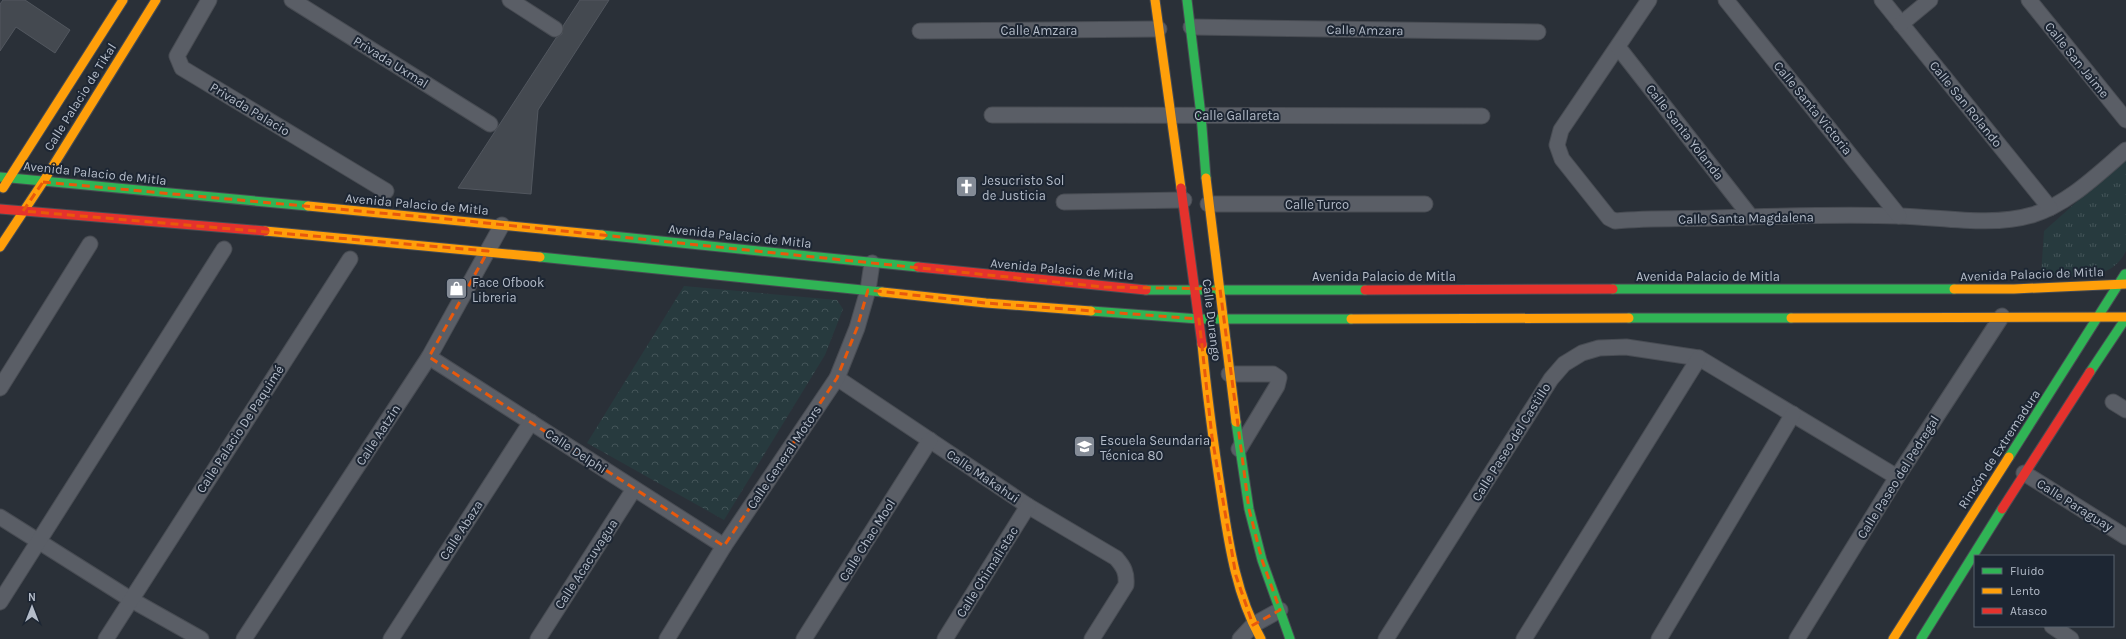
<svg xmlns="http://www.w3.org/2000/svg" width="2126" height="639" viewBox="0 0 2126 639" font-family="Karla,sans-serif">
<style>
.grass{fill:url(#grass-tufts)}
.park{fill:url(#park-crowns)}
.building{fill:#444950;stroke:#52575f}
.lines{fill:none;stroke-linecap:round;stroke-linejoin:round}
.street-casing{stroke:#484c53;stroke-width:17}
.fast-casing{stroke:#484c53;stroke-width:11}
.slow-casing{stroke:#484c53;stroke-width:11}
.jam-casing{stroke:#484c53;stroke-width:11}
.street{stroke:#5a5e66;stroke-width:15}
.fast{stroke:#30b455;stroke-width:9}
.slow{stroke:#ff9f0a;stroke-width:9}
.jam{stroke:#e5322d;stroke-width:9}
.marked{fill:none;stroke:#e8590c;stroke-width:3;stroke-dasharray:8 5;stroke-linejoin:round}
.labels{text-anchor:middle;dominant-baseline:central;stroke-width:4;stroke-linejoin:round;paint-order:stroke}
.street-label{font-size:13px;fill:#b4bcc9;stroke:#1d2633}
.poi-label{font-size:13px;fill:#b4bcc9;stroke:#1d2633;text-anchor:start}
</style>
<defs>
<pattern id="grass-tufts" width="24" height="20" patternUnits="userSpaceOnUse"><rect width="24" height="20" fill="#273a3e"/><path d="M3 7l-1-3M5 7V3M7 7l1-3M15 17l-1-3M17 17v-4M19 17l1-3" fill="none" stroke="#445559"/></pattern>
<pattern id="park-crowns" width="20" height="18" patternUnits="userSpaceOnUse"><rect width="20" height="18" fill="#273a3e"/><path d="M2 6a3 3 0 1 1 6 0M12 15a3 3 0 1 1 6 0" fill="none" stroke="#445559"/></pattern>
</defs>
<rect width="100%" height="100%" fill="#2a3038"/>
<path class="grass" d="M2126 158V251C2110 284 2073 275 2041 275L2044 231Z"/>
<path class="park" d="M684 286 837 300 843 309 825 355 724 520 587 443Z"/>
<g class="building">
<path d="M3 0H25L70 30 55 53 16 27 0 51V4Z"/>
<path d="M580 0H609L538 110 531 194 458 188 556 38 562 34 563 26Z"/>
</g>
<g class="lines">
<defs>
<g id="street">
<path d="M209 0 177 56 182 68 386 191"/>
<path d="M292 0 490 124"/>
<path d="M510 0 555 29"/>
<path d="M1649 0 1561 130 1557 145 1562 159 1609 218 1615 221C1648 218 1682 219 1715 218 1776 216 1838 214 1899 216 1941 217 1992 227 2032 215 2068 204 2098 174 2126 150"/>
<path d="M1726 0 1899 216"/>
<path d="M1882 0 2050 208"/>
<path d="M2029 0 2126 120"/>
<path d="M1901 24 1930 0"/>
<path d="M1191 27 1538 32"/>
<path d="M920 31 1159 29"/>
<path d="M1618 47 1751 217"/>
<path d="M992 115 1482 116"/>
<path d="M1064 202 1184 200"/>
<path d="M1208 204H1425"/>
<path d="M429 357 724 546"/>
<path d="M1229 374H1273L1279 378 1277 386 1239 449"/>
<path d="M837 378 1028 506 1116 558C1124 567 1127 573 1126 585L1092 639"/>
<path d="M0 388 90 244"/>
<path d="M2113 402 2126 410"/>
<path d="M2024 473 2126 537"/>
<path d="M0 517 130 599 201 639"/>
<path d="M0 602 224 249"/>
<path d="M2052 626 2071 639"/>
<path d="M106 639 350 259"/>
<path d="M244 639 429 357 502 225"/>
<path d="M391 639 531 422"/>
<path d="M538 639 634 489"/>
<path d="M667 639 724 546 837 378 857 328 868 290 872 263"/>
<path d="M804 639 930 440"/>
<path d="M945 639 1028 506"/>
<path d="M1240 639 1253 625 1280 610"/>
<path d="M1386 639 1551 379 1564 364 1582 353 1599 348 1626 347 1699 358 1897 477"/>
<path d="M1524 639 1699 358"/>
<path d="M1659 639 1793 414"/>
<path d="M1797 639 1897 477 2002 316"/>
</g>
<g id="fast">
<path d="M1187 0 1201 115 1206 178"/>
<path d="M0 177 308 206"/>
<path d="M602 235 918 267"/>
<path d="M540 257 882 292"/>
<path d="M1613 289H1954"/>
<path d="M1146 290H1365"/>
<path d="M1091 311 1199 319H1351"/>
<path d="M1629 318H1791"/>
<path d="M2090 372 2126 318"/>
<path d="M1236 422 1249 509 1262 560 1290 639"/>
<path d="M2009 457 2125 274"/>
<path d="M1921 639 2002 509"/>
</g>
<g id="slow">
<path d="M1155 0 1181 188"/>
<path d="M1206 178 1236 422"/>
<path d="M3 188 123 0"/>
<path d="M308 206 602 235"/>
<path d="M265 231 540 257"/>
<path d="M0 247 43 182 156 0"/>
<path d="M1954 289H2014L2126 284"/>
<path d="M882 292 986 303 1091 311"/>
<path d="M1791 318 2126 317"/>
<path d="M1351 319 1629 318"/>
<path d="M1202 344C1207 396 1214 447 1222 499 1229 546 1237 597 1261 639"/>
<path d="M1893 639 2009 457"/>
</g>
<g id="jam">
<path d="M1181 188 1202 344"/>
<path d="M0 209 265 231"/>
<path d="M918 267 1146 290"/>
<path d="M1365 290 1613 289"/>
<path d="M2002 509 2090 372"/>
</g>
</defs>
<use href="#street" class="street-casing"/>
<use href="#fast" class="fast-casing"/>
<use href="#slow" class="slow-casing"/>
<use href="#jam" class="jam-casing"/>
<use href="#street" class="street"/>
<use href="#fast" class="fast"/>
<use href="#slow" class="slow"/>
<use href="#jam" class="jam"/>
</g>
<path class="marked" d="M43 182 457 220 1104 287 1220 289 1249 509 1262 560 1280 610 1253 625 1236 576 1212 437 1199 319 986 303 868 290 857 328 837 378 724 546 429 357 488 251 23 211Z"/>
<defs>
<symbol id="church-square" viewBox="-11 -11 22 22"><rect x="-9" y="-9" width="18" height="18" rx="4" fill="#848b96" stroke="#1d2633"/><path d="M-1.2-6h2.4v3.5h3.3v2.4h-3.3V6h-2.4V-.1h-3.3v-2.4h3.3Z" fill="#fff"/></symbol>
<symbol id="shop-square" viewBox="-11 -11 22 22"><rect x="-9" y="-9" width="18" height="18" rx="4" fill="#848b96" stroke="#1d2633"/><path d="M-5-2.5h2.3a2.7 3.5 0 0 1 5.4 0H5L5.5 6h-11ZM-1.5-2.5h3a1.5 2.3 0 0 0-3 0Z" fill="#fff"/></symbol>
<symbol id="school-square" viewBox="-11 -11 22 22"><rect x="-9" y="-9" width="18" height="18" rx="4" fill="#848b96" stroke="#1d2633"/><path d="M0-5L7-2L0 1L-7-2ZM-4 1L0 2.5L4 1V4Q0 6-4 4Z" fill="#fff"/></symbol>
</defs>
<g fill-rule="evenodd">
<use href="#church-square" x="954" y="174" width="25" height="25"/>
<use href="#shop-square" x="444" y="276" width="25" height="25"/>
<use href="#school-square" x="1072" y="434" width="25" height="25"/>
</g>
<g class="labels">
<g class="street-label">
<text x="1039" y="30">Calle Amzara</text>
<text transform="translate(1365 30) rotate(1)">Calle Amzara</text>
<text transform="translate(2077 60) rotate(51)">Calle San Jaime</text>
<text transform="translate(391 62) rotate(32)">Privada Uxmal</text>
<text transform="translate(80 97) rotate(-58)">Calle Palacio de Tikal</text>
<text transform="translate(1966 104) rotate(51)">Calle San Rolando</text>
<text transform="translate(1813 108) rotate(51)">Calle Santa Victoria</text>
<text transform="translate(250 109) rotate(31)">Privada Palacio</text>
<text x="1237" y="115">Calle Gallareta</text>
<text transform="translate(1685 132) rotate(52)">Calle Santa Yolanda</text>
<text transform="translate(95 173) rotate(6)">Avenida Palacio de Mitla</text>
<text transform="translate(417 204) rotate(5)">Avenida Palacio de Mitla</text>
<text x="1317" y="204">Calle Turco</text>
<text transform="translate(1746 218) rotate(-1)">Calle Santa Magdalena</text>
<text transform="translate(740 236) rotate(6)">Avenida Palacio de Mitla</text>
<text transform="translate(1062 269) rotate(5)">Avenida Palacio de Mitla</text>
<text transform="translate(2032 274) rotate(-2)">Avenida Palacio de Mitla</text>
<text x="1384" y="276">Avenida Palacio de Mitla</text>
<text x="1708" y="276">Avenida Palacio de Mitla</text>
<text transform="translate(1212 320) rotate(83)">Calle Durango</text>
<text transform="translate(240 429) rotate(-57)">Calle Palacio De Paquimé</text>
<text transform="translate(378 435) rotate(-57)">Calle Aatzin</text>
<text transform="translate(1511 442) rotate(-58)">Calle Paseo del Castillo</text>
<text transform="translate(1999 449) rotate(-57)">Rincón de Extremadura</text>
<text transform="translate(576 451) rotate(33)">Calle Delphi</text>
<text transform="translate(784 457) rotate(-56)">Calle General Motors</text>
<text transform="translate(983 476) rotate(34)">Calle Makahui</text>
<text transform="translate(1898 477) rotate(-58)">Calle Paseo del Pedregal</text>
<text transform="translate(2075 505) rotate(32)">Calle Paraguay</text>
<text transform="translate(461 530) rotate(-57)">Calle Abaza</text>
<text transform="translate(867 540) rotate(-58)">Calle Chac Mool</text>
<text transform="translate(586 564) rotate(-57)">Calle Acacuvagua</text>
<text transform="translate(987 572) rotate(-58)">Calle Chimalistac</text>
</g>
<g class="poi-label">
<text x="982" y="180">Jesucristo Sol<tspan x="982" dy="15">de Justicia</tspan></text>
<text x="472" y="282">Face Ofbook<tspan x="472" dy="15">Libreria</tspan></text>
<text x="1100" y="440">Escuela Seundaria<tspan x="1100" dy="15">Técnica 80</tspan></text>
</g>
</g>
<rect x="1974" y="555" width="140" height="72" fill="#1d2633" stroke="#59626f"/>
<rect x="1982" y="568" width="20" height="6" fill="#30b455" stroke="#59626f"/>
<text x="2010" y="575" font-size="12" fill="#b4bcc9">Fluido</text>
<rect x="1982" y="588" width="20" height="6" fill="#ff9f0a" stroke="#59626f"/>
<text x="2010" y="595" font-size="12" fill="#b4bcc9">Lento</text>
<rect x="1982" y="608" width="20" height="6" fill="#e5322d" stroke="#59626f"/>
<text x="2010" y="615" font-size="12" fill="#b4bcc9">Atasco</text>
<g transform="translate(32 607)" stroke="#1d2633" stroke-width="3" paint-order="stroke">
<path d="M0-3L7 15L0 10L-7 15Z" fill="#b4bcc9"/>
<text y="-6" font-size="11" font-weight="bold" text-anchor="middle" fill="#b4bcc9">N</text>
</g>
</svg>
